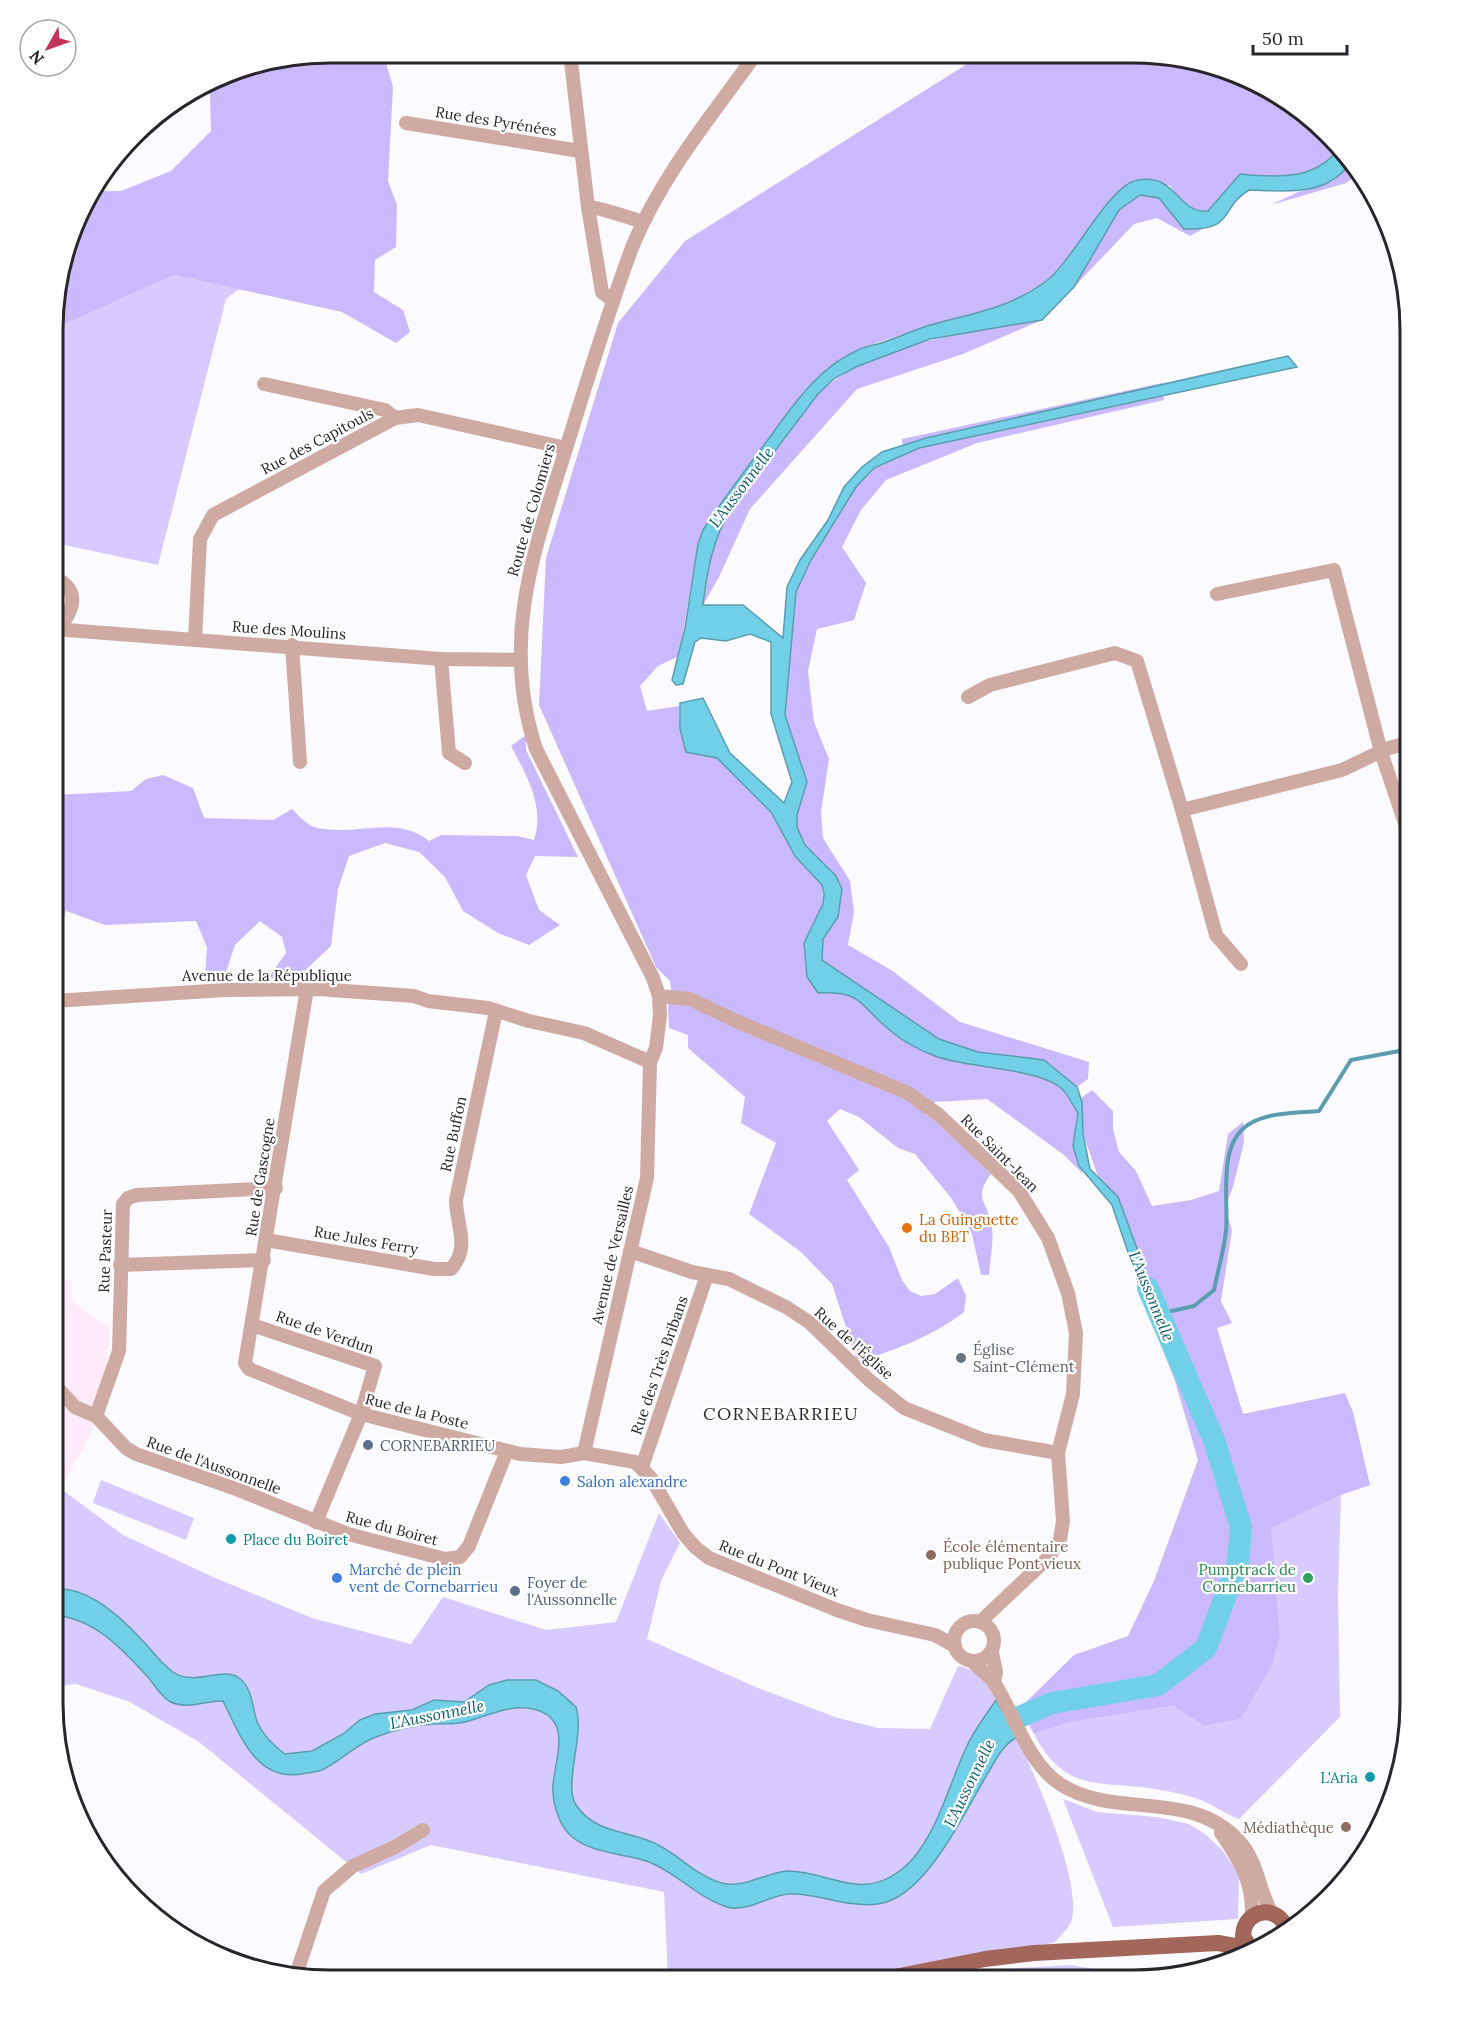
<svg xmlns="http://www.w3.org/2000/svg" width="1463" height="2033" viewBox="0 0 1463 2033" font-family="Lora,serif">
<style>
.commercial{fill:#feeaf9}
.green{fill:#d7caff}
.forest{fill:#cab9fc}
.water{fill:#71d0e7;stroke:#5b9dae;stroke-width:1.5}
.lines{fill:none;stroke-linecap:round;stroke-linejoin:round}
.stream{stroke:#5b9dae;stroke-width:4}
.river{stroke:#71d0e7;stroke-width:22}
.minor{stroke:#ceaaa3;stroke-width:14}
.major{stroke:#a3665b;stroke-width:16}
.food-dot{fill:#e8710a;stroke:#fff;stroke-width:2}
.worship-dot{fill:#6b7280;stroke:#fff;stroke-width:2}
.service-dot{fill:#5c6f8a;stroke:#fff;stroke-width:2}
.shop-dot{fill:#3f7fe0;stroke:#fff;stroke-width:2}
.culture-dot{fill:#0f9aa8;stroke:#fff;stroke-width:2}
.education-dot{fill:#8d6e63;stroke:#fff;stroke-width:2}
.leisure-dot{fill:#2e9e5b;stroke:#fff;stroke-width:2}
.labels{text-anchor:middle;dominant-baseline:central;stroke-width:4.5;stroke-linejoin:round;paint-order:stroke}
.street-label{font-size:15px;fill:#27262a;stroke:#fff}
.food-label{font-size:15px;fill:#c56008;stroke:#fff;text-anchor:start}
.worship-label{font-size:15px;fill:#5b616d;stroke:#fff;text-anchor:start}
.service-label{font-size:15px;fill:#4e5e75;stroke:#fff;text-anchor:start}
.shop-label{font-size:15px;fill:#366cbe;stroke:#fff;text-anchor:start}
.culture-label{font-size:15px;fill:#0d838f;stroke:#fff;text-anchor:start}
.education-label{font-size:15px;fill:#785e54;stroke:#fff;text-anchor:start}
.leisure-label{font-size:15px;fill:#27864d;stroke:#fff;text-anchor:end}
.water-label{font-size:16px;font-style:italic;fill:#0d5e6e;stroke:#fff}
.quarter-label{font-size:18px;letter-spacing:1.5px;fill:#2c2a32;stroke:#fff}
.rim{fill:none;stroke:#27262a;stroke-width:3}
</style>
<rect width="100%" height="100%" fill="#fbfafe"/>
<path class="commercial" d="M53 1161H58L55 1278 72 1280V1301L110 1329 107 1359 93 1429 53 1503Z"/>
<g class="green">
<path d="M174 275 239 289 226 299 158 565 55 543V336L61 326Z"/>
<path d="M101 1480 194 1518 186 1540 93 1503Z"/>
<path d="M64 1491 123 1535 213 1577 312 1618 411 1644 443 1597 546 1630 616 1622 659 1513 680 1543 661 1581 647 1639 758 1688 838 1718 878 1728 930 1729 958 1666C969 1669 978 1671 985 1681 1012 1718 1087 1879 1071 1922 1068 1929 1059 1937 1054 1943L981 1952 847 1980 668 1979 664 1892 431 1845 361 1874 199 1742 130 1702 76 1684 53 1687V1503Z"/>
<path d="M1341 1495 1338 1594 1340 1717 1239 1819C1225 1814 1212 1804 1198 1799 1187 1795 1173 1792 1161 1790 1104 1779 1067 1797 1034 1734L1070 1722 1173 1706 1204 1726 1241 1719 1272 1666 1280 1636 1270 1528Z"/>
<path d="M1063 1799 1097 1812 1157 1817 1189 1824 1205 1834 1222 1850 1239 1873 1238 1919 1113 1927Z"/>
<path d="M1072 1965 1100 1970 1120 1980H1000L998 1969Z"/>
</g>
<g class="forest">
<path d="M330 53H383L393 87 388 181 397 205 396 247 375 260 374 292 403 310 410 332 396 343 342 312 174 275 61 326 55 336V294L90 191H121L171 171 211 131 210 92 225 77 241 67Z"/>
<path d="M983 54 1169 55 1239 74 1301 110 1336 152C1312 181 1274 177 1240 174L1208 211C1189 213 1181 198 1169 185L1113 197 1059 272 1034 291 996 309 928 326 861 348 807 387 703 530 698 544 679 656 658 666 640 686 647 711 679 706 680 729 686 752 717 758 771 812 795 856 822 885 823 904 804 943 818 993C865 990 861 1007 891 1031 902 1041 921 1051 935 1056 965 1068 1043 1068 1063 1090 1069 1096 1073 1106 1078 1113L1073 1146 1083 1174 1064 1155 987 1099 935 1102 925 1114 936 1121 991 1174C972 1199 988 1201 992 1227 994 1241 990 1260 989 1275H981L972 1234 952 1199 915 1154 898 1148 859 1117 840 1109 827 1121 859 1170 847 1180 889 1247 902 1280 910 1291 921 1296 935 1294 958 1278 966 1296 964 1312C933 1336 900 1348 863 1360L856 1358 832 1284 801 1252 749 1214 776 1143 741 1123 745 1097 688 1048V1035L669 1028 668 1005 673 1001 670 981 656 967 648 949 539 705 546 558 618 323 685 241Z"/>
<path d="M1348 166 1356 176 1346 183 1271 205 1298 192 1332 182Z"/>
<path d="M1140 195 1159 198 1184 229H1203L1190 236 1157 218 1134 224 1074 287 1119 210Z"/>
<path d="M1042 320 963 354 857 389 750 509 719 577 703 605 710 557 718 529 818 394C875 340 967 334 1042 320Z"/>
<path d="M1162 383 1164 400 977 443 886 480 861 510 842 547 866 583 854 620 817 629 808 671 814 722 829 759 821 812 823 838 850 881 854 912 848 945 891 970 960 1022 1089 1062 1088 1079 1077 1087 1044 1060 978 1052 939 1039 822 961 823 939 838 917 836 876 805 845 797 827V815L807 782 785 715 796 592 811 560 856 487 874 468 903 453 902 439Z"/>
<path d="M526 735V750L578 857 535 856 526 875 539 910 560 925 529 945 498 933 463 911 445 877 419 852 385 843 349 856 338 889 331 946 297 978H268L286 953 282 937 260 921 235 945 224 978 205 977 207 947 196 921 105 925 66 911 59 934 54 940V795L131 791 146 779 163 775 193 788 204 818 273 820 292 809C298 815 306 824 314 827 353 838 395 813 429 841L441 835 517 836 534 840C545 807 527 776 511 746Z"/>
<path d="M1092 1090 1113 1111V1129L1119 1152 1136 1171 1152 1206 1191 1200 1219 1191 1228 1134 1243 1122 1244 1142 1233 1187 1225 1207 1232 1230 1221 1301 1232 1323 1217 1328 1243 1414 1345 1393 1353 1412 1370 1485 1341 1495 1271 1528 1280 1636 1272 1666 1241 1719 1204 1726 1173 1706 1070 1722 1034 1734 1020 1708 1074 1655 1128 1636 1154 1581 1198 1460 1175 1381 1151 1320 1162 1316 1118 1198 1099 1179 1083 1134 1081 1098Z"/>
</g>
<g class="water">
<path d="M1336 152 1348 166C1324 197 1284 191 1249 190 1219 208 1236 231 1184 229L1159 198 1140 195 1119 210 1074 287 1042 320 930 339 858 366 835 378 818 394 731 509C713 539 707 570 703 605H743L783 638 787 587 800 560 828 520 844 487 862 467 882 452 926 438 1288 356 1297 367 919 448 874 468 856 487 811 560 796 592 785 715 807 782 797 815V827L805 845 836 876 842 889 838 917 823 939 822 960 939 1039 978 1052 1044 1060 1077 1087 1082 1102 1083 1134 1090 1169 1118 1197 1162 1316 1151 1320 1112 1205 1079 1166 1073 1146 1078 1113C1073 1106 1069 1096 1063 1090 1043 1068 965 1068 935 1056 921 1051 902 1041 891 1031 860 1007 864 990 818 993L807 977 804 943 823 904 824 894 822 885 795 856 771 812 717 758 686 752 680 729V703L703 698 730 753 784 803 792 782 771 714V642L750 634 726 641 701 638 695 642 683 684 676 685 672 680 685 628 698 544 703 530C722 501 743 473 764 445 791 409 815 369 858 350 866 346 876 345 884 342 899 337 912 331 927 326 970 313 1007 310 1045 282 1073 262 1109 184 1138 180 1177 173 1177 214 1208 211L1240 174C1274 177 1312 181 1336 152Z"/>
<path d="M53 1589C86 1585 120 1616 141 1639 152 1650 160 1663 173 1672 195 1687 222 1666 239 1678 253 1688 252 1709 258 1724 264 1736 274 1746 285 1754L312 1751 343 1734 360 1720 375 1714 412 1710 434 1700 464 1702 489 1685 507 1680H536L558 1691 576 1707C585 1735 563 1785 576 1805 595 1833 624 1830 652 1842 677 1852 695 1876 722 1883 743 1889 767 1872 788 1871 829 1871 860 1902 901 1870 935 1844 949 1783 967 1746 974 1730 986 1715 996 1700L1017 1737C1001 1746 995 1762 985 1778 964 1814 924 1899 878 1904 845 1908 816 1892 789 1894 769 1895 747 1913 727 1907 698 1898 677 1873 649 1862 624 1853 589 1854 569 1834 558 1823 552 1800 553 1785 556 1754 574 1714 527 1708 506 1706 485 1717 465 1722 455 1725 444 1723 433 1724 414 1725 394 1730 376 1737 356 1744 341 1761 322 1770 316 1772 308 1773 301 1774 256 1782 239 1733 223 1701 206 1700 186 1711 169 1701 160 1695 154 1684 147 1676 121 1648 94 1618 53 1615Z"/>
</g>
<g class="lines">
<path class="stream" d="M1158 1314 1194 1306 1214 1290C1218 1270 1224 1250 1226 1231 1229 1199 1216 1142 1251 1123 1271 1112 1297 1113 1319 1111L1351 1060 1410 1049"/>
<path class="river" d="M994 1732 996 1727 1052 1703 1158 1685 1206 1648 1238 1563 1241 1527 1214 1440 1148 1288"/>
<g class="minor">
<path d="M570 53 588 207"/>
<path d="M406 123 580 151"/>
<path d="M613 301 602 292 588 207C593 206 635 219 642 222"/>
<path d="M264 384 385 410 395 418"/>
<path d="M54 577C82 591 73 610 59 629"/>
<path d="M1217 594 1334 570 1381 752 1410 838"/>
<path d="M54 629 441 659 521 660"/>
<path d="M195 640 200 539 213 515 395 418 418 415 566 448"/>
<path d="M292 645 300 762"/>
<path d="M441 659 449 753 465 763"/>
<path d="M968 697 990 685 1115 653 1137 661 1182 810"/>
<path d="M1241 964 1216 935 1182 810 1342 770 1386 749 1410 742"/>
<path d="M307 989 245 1363 249 1369 361 1414 520 1454 561 1457 584 1453 635 1462 651 1478 683 1533 695 1547 709 1558 837 1610 867 1620 935 1635 955 1646"/>
<path d="M659 996 690 999 736 1021 908 1093 939 1115 1019 1191 1048 1238 1068 1293 1076 1333 1073 1394 1058 1453 1063 1521 1060 1540 1049 1557 980 1622"/>
<path d="M54 1001 225 990 318 989 414 996 428 1001 488 1008 529 1021 584 1033 650 1062"/>
<path d="M266 1240 434 1269H451C471 1247 456 1225 456 1200L496 1011"/>
<path d="M630 1251 692 1272 729 1279 786 1307 809 1322 869 1380 904 1408 984 1440 1058 1453"/>
<path d="M120 1265 264 1260"/>
<path d="M252 1325 375 1366 361 1414 316 1522"/>
<path d="M53 1383 75 1407 96 1416 126 1448 136 1454 236 1489 348 1534 445 1559 460 1557 469 1546 507 1451"/>
<path d="M96 1416 119 1351 123 1204 128 1198 137 1195 276 1188"/>
<path d="M584 1453 647 1178 650 1062 656 1048 660 1015 659 996 653 978 536 749C499 636 536 546 569 439 589 374 609 309 633 245 662 175 712 115 756 54"/>
<path d="M642 1467 707 1275"/>
<circle cx="974" cy="1641" r="20"/>
<path d="M992 1652 996 1672 994 1681"/>
<path d="M973 1662C980 1670 990 1676 995 1684 1015 1716 1028 1763 1060 1784 1115 1820 1191 1788 1239 1841 1257 1860 1259 1890 1271 1912"/>
<path d="M1221 1833C1240 1860 1253 1882 1252 1915"/>
<path d="M295 1978 324 1891 353 1866 395 1847 423 1830"/>
</g>
<g class="major">
<path d="M1252 1952 1243 1936C1244 1908 1280 1903 1287 1931"/>
<path d="M879 1980 985 1959 1034 1953 1218 1943 1247 1948"/>
</g>
</g>
<circle class="food-dot" cx="907" cy="1228" r="6"/>
<circle class="worship-dot" cx="961" cy="1358" r="6"/>
<g class="service-dot">
<circle cx="368" cy="1445" r="6"/>
<circle cx="515" cy="1591" r="6"/>
</g>
<g class="shop-dot">
<circle cx="565" cy="1481" r="6"/>
<circle cx="337" cy="1578" r="6"/>
</g>
<g class="culture-dot">
<circle cx="231" cy="1539" r="6"/>
<circle cx="1370" cy="1777" r="6"/>
</g>
<g class="education-dot">
<circle cx="931" cy="1555" r="6"/>
<circle cx="1346" cy="1827" r="6"/>
</g>
<circle class="leisure-dot" cx="1308" cy="1578" r="6"/>
<g class="labels">
<g class="street-label">
<text transform="translate(496 121) rotate(9)">Rue des Pyrénées</text>
<text transform="translate(317 441) rotate(-28)">Rue des Capitouls</text>
<text transform="translate(531 510) rotate(-74)">Route de Colomiers</text>
<text transform="translate(289 630) rotate(4)">Rue des Moulins</text>
<text x="267" y="975">Avenue de la République</text>
<text transform="translate(453 1134) rotate(-78)">Rue Buffon</text>
<text transform="translate(1000 1153) rotate(45)">Rue Saint-Jean</text>
<text transform="translate(260 1177) rotate(-81)">Rue de Gascogne</text>
<text transform="translate(366 1240) rotate(10)">Rue Jules Ferry</text>
<text transform="translate(105 1251) rotate(-88)">Rue Pasteur</text>
<text transform="translate(612 1255) rotate(-77)">Avenue de Versailles</text>
<text transform="translate(325 1332) rotate(19)">Rue de Verdun</text>
<text transform="translate(854 1343) rotate(42)">Rue de l'Église</text>
<text transform="translate(659 1365) rotate(-71)">Rue des Très Bribans</text>
<text transform="translate(417 1411) rotate(14)">Rue de la Poste</text>
<text transform="translate(214 1465) rotate(20)">Rue de l'Aussonnelle</text>
<text transform="translate(392 1528) rotate(15)">Rue du Boiret</text>
<text transform="translate(779 1568) rotate(22)">Rue du Pont Vieux</text>
</g>
<g class="food-label">
<text x="919" y="1219">La Guinguette<tspan x="919" dy="17">du BBT</tspan></text>
</g>
<g class="worship-label">
<text x="973" y="1349">Église<tspan x="973" dy="17">Saint-Clément</tspan></text>
</g>
<g class="service-label">
<text x="380" y="1445">CORNEBARRIEU</text>
<text x="527" y="1582">Foyer de<tspan x="527" dy="17">l'Aussonnelle</tspan></text>
</g>
<g class="shop-label">
<text x="577" y="1481">Salon alexandre</text>
<text x="349" y="1569">Marché de plein<tspan x="349" dy="17">vent de Cornebarrieu</tspan></text>
</g>
<g class="culture-label">
<text x="243" y="1539">Place du Boiret</text>
<text x="1358" y="1777" text-anchor="end">L'Aria</text>
</g>
<g class="education-label">
<text x="943" y="1546">École élémentaire<tspan x="943" dy="17">publique Pont vieux</tspan></text>
<text x="1334" y="1827" text-anchor="end">Médiathèque</text>
</g>
<g class="leisure-label">
<text x="1296" y="1569">Pumptrack de<tspan x="1296" dy="17">Cornebarrieu</tspan></text>
</g>
<g class="water-label">
<text transform="translate(741 487) rotate(-53)">L'Aussonnelle</text>
<text transform="translate(1152 1296) rotate(68)">L'Aussonnelle</text>
<text transform="translate(437 1714) rotate(-11)">L'Aussonnelle</text>
<text transform="translate(969 1783) rotate(-64)">L'Aussonnelle</text>
</g>
<g class="quarter-label">
<text x="781" y="1413">CORNEBARRIEU</text>
</g>
</g>
<path d="M0 0H1463V2033H0ZM330 63H1133A267 267 0 0 1 1400 330V1703A267 267 0 0 1 1133 1970H330A267 267 0 0 1 63 1703V330A267 267 0 0 1 330 63Z" fill="#fff" fill-rule="evenodd"/>
<path class="rim" d="M330 63H1133A267 267 0 0 1 1400 330V1703A267 267 0 0 1 1133 1970H330A267 267 0 0 1 63 1703V330A267 267 0 0 1 330 63Z"/>
<g transform="translate(48 48) rotate(230)"><circle r="28" fill="#ffffff" stroke="#a9a8aa" stroke-width="1.5"/>
<path d="M0-4.5L10 22L0 15L-10 22Z" fill="#c2335f"/>
<text y="-9" font-size="16" font-weight="bold" text-anchor="middle" fill="#27262a">N</text>
</g>
<path d="M1253 45v9h94v-9" fill="none" stroke="#27262a" stroke-width="3"/>
<text x="1262" y="45" font-size="18" fill="#27262a" stroke="#ffffff" stroke-width="4.5" paint-order="stroke">50 m</text>
</svg>
